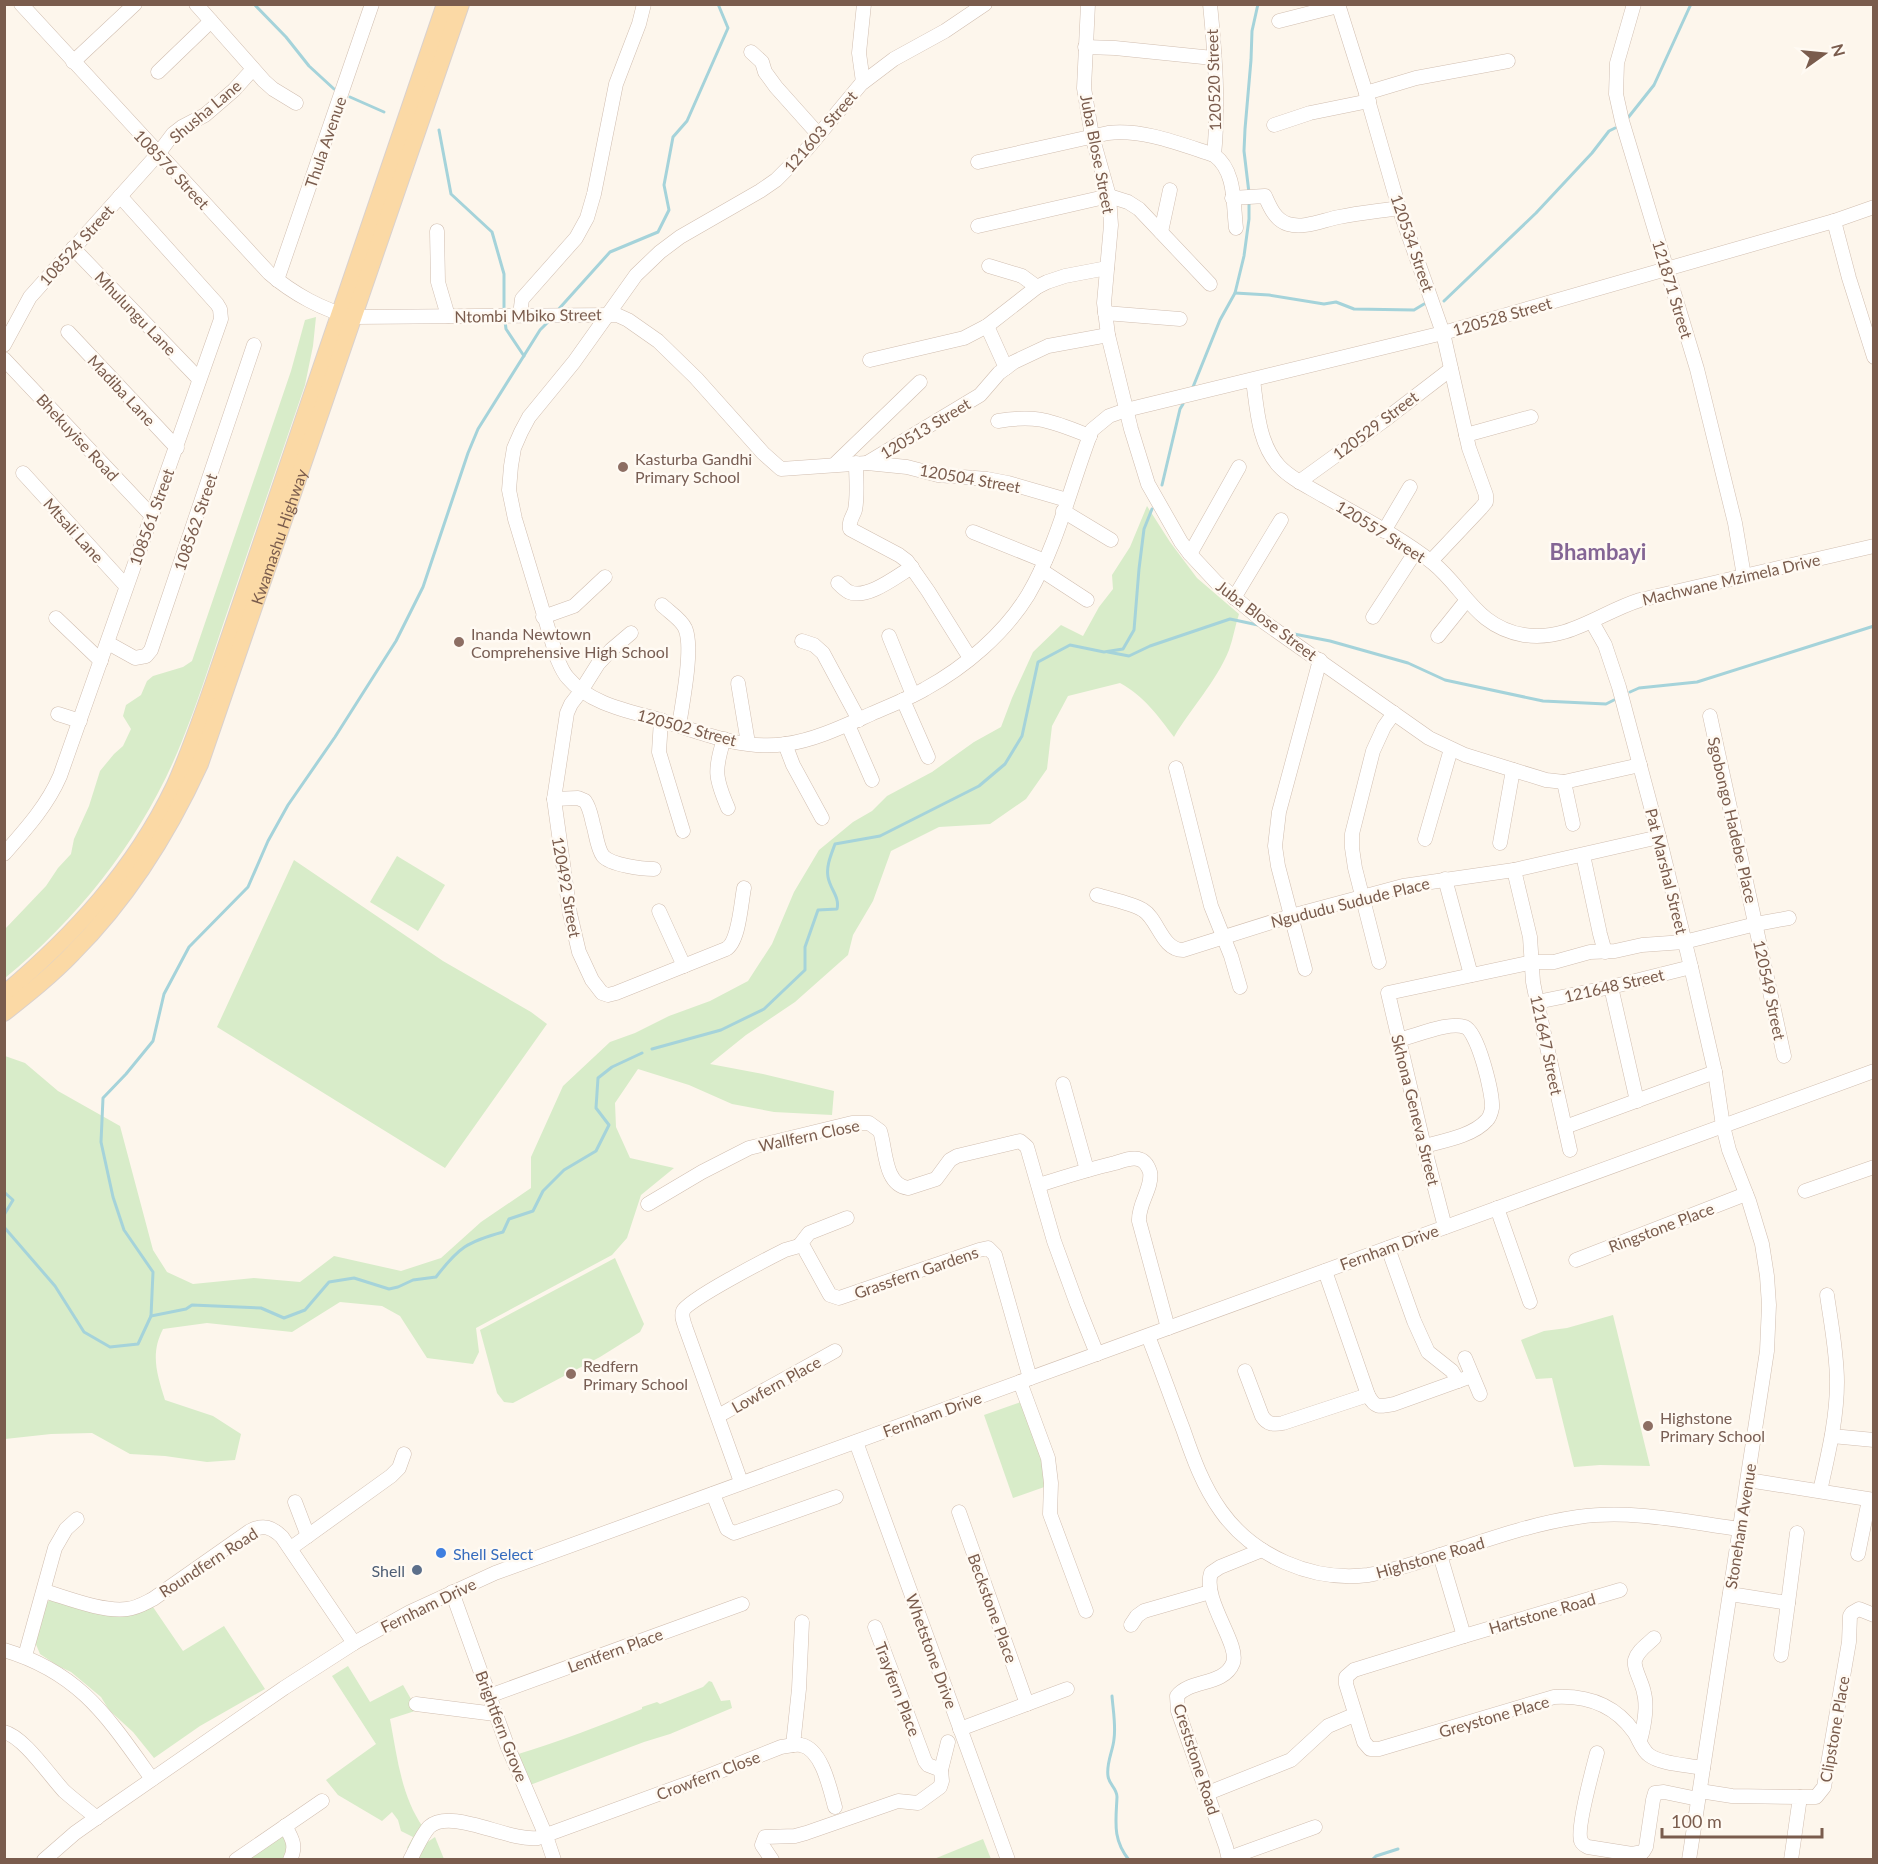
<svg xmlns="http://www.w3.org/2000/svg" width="1878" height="1864" viewBox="0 0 1878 1864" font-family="Lato,sans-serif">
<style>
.green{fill:#d8ecc9}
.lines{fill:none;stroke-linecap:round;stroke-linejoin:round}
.stream{stroke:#a5d3da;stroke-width:3}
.minor-casing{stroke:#d1beb0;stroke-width:15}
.major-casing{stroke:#dad1cd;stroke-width:18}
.minor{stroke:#fff;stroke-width:14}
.major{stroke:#fbd9a5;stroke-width:16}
.education-dot{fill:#8d6e63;stroke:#fffaf3;stroke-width:2}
.shop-dot{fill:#3f7fe0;stroke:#fffaf3;stroke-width:2}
.service-dot{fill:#5c6f8a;stroke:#fffaf3;stroke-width:2}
.labels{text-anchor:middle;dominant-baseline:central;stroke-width:5;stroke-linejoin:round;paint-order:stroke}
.street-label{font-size:16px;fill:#7a5c4d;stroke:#fffaf3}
.education-label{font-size:16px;fill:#785e54;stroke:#fffaf3;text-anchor:start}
.shop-label{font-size:16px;fill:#366cbe;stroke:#fffaf3;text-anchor:start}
.service-label{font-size:16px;fill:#4e5e75;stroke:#fffaf3;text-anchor:end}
.district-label{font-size:22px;font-weight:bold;fill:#846695;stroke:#fffaf3}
</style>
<rect width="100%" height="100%" fill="#fdf6ec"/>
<g class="green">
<path d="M316 317 313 346 305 385C280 458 255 531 230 604 214 650 200 697 182 741 145 834 82 915 5 978V929L46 886 58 868 71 854 74 839 89 806 100 771 114 754 123 746 131 729 123 716 126 705 141 695 147 681 153 676 183 667 192 661 291 371 305 320Z"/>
<path d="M1147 506 1170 542 1197 578 1239 614C1235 626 1233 639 1229 650 1216 682 1191 708 1174 737 1158 716 1144 696 1120 683L1068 696 1052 726 1047 769 1026 799 990 824 939 827 891 851 873 901 853 935 848 955 795 1002 746 1035 710 1064 763 1074 834 1091 832 1115 774 1112 732 1104 689 1085 638 1069 615 1103 616 1127 630 1158 674 1168 641 1195 627 1238 612 1255 476 1328 479 1352 473 1364 427 1358 400 1316 382 1306 340 1302 292 1332 207 1323 163 1329C150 1354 157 1374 165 1400L213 1416 241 1434 235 1460 207 1462 165 1456 130 1454 92 1433 51 1434 5 1439V1056L25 1063 58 1091 120 1126 153 1250 167 1272 193 1284 254 1278 300 1282 334 1256 401 1271 441 1258 481 1222 531 1188V1157L563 1086 610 1042 635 1033 669 1016 710 1001 748 981 772 944 794 892 819 850 853 822 872 811 887 796 932 772 974 742 1001 727 1012 698 1033 652 1061 625 1083 636 1099 607 1113 589 1112 575 1130 547Z"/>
<path d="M397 856 445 885 418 931 370 902Z"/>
<path d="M294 860 443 961 531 1012 547 1024 445 1168 217 1027Z"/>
<path d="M615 1258 644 1324 640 1332 600 1357 513 1403 504 1402 497 1393 480 1330Z"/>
<path d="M1613 1315 1650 1466 1600 1465 1574 1467 1552 1378 1536 1379 1521 1340 1544 1331 1567 1328Z"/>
<path d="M1021 1402 1050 1485 1013 1498 984 1415Z"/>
<path d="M50 1600 122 1617 153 1607 183 1651 224 1626 265 1689 200 1726 154 1758 133 1732 109 1710 101 1697 71 1672 58 1666 40 1654 35 1642 46 1603Z"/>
<path d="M348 1666 370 1702 403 1685 411 1699 415 1711 390 1719C397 1756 401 1796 423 1827L412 1851 407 1848 413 1837 401 1831 398 1820 392 1812 382 1821 338 1795 326 1780 376 1744 332 1676Z"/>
<path d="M709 1681 712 1682 721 1701 730 1700 732 1708 670 1734 644 1742 530 1785 515 1755C558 1742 600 1726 642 1709V1707L657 1702 660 1704 703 1687Z"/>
<path d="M280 1835 286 1836 289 1843 286 1859 243 1860Z"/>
<path d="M435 1837 444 1859 416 1860 426 1843Z"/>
<path d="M983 1839 991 1859H934Z"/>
</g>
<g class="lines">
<g class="stream">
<path d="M254 4 286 37 309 66 334 89"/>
<path d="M350 97 384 112"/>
<path d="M1627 119 1654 85 1691 4"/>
<path d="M439 130 451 194 492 232 504 274V311"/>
<path d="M1249 193 1244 151 1245 129 1251 60 1252 31 1258 4"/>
<path d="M1235 293 1269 295 1324 304 1336 302 1354 309 1414 310 1424 304"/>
<path d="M1444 301 1536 213 1592 153 1609 131 1615 128"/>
<path d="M557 311 610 252 658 232 669 210 664 185 673 137 687 121 728 28 718 4"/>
<path d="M505 321 506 329 524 356"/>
<path d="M1193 387 1220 320 1235 293 1244 256 1249 219V200"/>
<path d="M1162 485 1180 409 1183 404"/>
<path d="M1294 634 1330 641 1408 663 1445 680 1543 701 1606 704 1614 700"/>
<path d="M1108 652 1129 656 1150 646 1230 619 1258 625"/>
<path d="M1630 692 1639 688 1697 682 1874 626"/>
<path d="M652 1049 721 1030 764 1009 805 970V947L818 910 837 909C840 897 830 889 828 877 826 866 831 855 835 844L880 836 979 786 1005 764 1022 736 1038 662 1070 645 1104 652 1123 649 1134 630 1139 569 1144 529 1152 509"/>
<path d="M4 1192 13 1200 4 1215"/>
<path d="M4 1227 55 1286 84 1332 110 1347 138 1344 151 1316 153 1272 124 1230 113 1197 101 1142 103 1098 126 1074 153 1041 164 994 189 947 248 887 268 841 288 805 335 737 396 641 423 587 468 453 478 429 540 330 549 321"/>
<path d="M151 1316 186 1309 192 1305 261 1308 284 1318 305 1310 329 1282 354 1278 389 1289 398 1287 413 1280 436 1277C459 1247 467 1242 503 1232L509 1219 533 1211 543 1191 564 1170 596 1151 609 1125 596 1108 598 1078 612 1067 642 1053"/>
<path d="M1112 1696C1113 1710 1116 1725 1114 1739 1113 1751 1106 1763 1108 1776 1109 1785 1117 1788 1117 1797 1116 1821 1112 1839 1129 1860"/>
<path d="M1372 1860 1376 1856 1398 1849"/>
</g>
<defs>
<g id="minor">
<path d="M21 4 269 273C292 293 324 311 353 317L617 315 628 320 658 341 696 378 763 453 781 469 867 463 907 467 938 475 987 479 1008 483 1067 500"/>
<path d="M196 4 264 81 273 89 296 103"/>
<path d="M985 4 945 31 894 59 861 84 807 149 776 180 760 191 680 237 660 252 636 275 574 362 529 417 521 432 514 448 511 466 509 490 515 519 557 658C560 665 563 673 568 678 592 707 637 712 670 723 706 735 747 750 786 744 815 740 844 726 871 714 889 706 908 699 925 689 965 667 1004 634 1028 595 1058 544 1071 484 1092 430L1109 416 1126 410 1443 333 1834 221 1874 207"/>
<path d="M1088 4 1084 88 1092 136 1109 196 1111 225 1104 303 1108 335 1131 429 1148 484 1181 542 1190 554 1217 583 1264 622 1429 738 1465 755 1546 780 1564 782 1640 765"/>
<path d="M1210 4C1215 54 1219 106 1214 155"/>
<path d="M1338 4 1366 93 1399 208 1443 333 1469 448 1486 495V502L1481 508 1431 561"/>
<path d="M1634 4 1617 63 1616 94 1622 121 1697 369 1735 523 1744 576"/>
<path d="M1279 21 1338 6"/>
<path d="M1085 47 1115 48 1213 58"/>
<path d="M751 52 762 62 765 72 776 87 818 134"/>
<path d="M73 62 135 4"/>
<path d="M158 72 211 21"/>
<path d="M863 82 859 53 864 4"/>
<path d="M1366 93 1416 78 1508 61"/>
<path d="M1274 125 1310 113 1369 101"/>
<path d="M978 162 1108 133C1144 129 1180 144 1214 155 1236 171 1233 203 1236 228"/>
<path d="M1232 198 1265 196C1270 207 1275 220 1288 224 1304 229 1323 220 1339 217 1359 213 1379 211 1399 208"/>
<path d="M1834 221 1849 278 1874 357"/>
<path d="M978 226 1109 196 1128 202 1139 209 1210 284"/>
<path d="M437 231 438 282 448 316"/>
<path d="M1161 232 1170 190"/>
<path d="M73 248 199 379"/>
<path d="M989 266 1022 276 1037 287"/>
<path d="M277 280 372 4"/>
<path d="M1105 313 1180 319"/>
<path d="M520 315 522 299 576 238 587 218 594 194 616 84 639 24 644 4"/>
<path d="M987 326 1006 368"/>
<path d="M68 332 177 448"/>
<path d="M4 345 30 297 158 154 173 134 182 127 205 115 234 90 253 69"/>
<path d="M4 359 151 515"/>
<path d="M870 360 964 338 987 326 1037 287 1047 282 1065 276 1107 268"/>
<path d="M1253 380C1257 408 1258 443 1279 466 1291 479 1309 487 1324 496 1361 517 1400 537 1433 563 1465 589 1476 627 1524 635 1568 642 1601 612 1640 600L1874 546"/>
<path d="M998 421C1039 414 1052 422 1090 436"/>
<path d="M1466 435 1531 417"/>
<path d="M856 463C856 478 858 495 855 510 853 517 848 521 850 529L899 555 907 561 928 591 970 658"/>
<path d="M867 463 980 395 999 373 1014 362 1048 346 1108 335"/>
<path d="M835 464 920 382"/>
<path d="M23 473 126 586"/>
<path d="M1299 482 1382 422 1451 369"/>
<path d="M1063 511 1111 540"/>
<path d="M1384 531 1410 487"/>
<path d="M973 532 1045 561"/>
<path d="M1190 554 1239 467"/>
<path d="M1041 570 1087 600"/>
<path d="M838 583C841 586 845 590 849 592 867 600 897 576 912 567"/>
<path d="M1234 598 1281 520"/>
<path d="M662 605C669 612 681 619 685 628 694 647 682 704 679 726"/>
<path d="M543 617 574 606 605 577"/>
<path d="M1373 617 1416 551"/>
<path d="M56 618 101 661"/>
<path d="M1592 622 1605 645 1619 687 1659 837 1691 967 1715 1072 1723 1126 1729 1150 1749 1201 1762 1244 1767 1276 1769 1305 1767 1351 1689 1860"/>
<path d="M631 633 611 650 598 664 581 691 571 704 567 713 554 799 570 914 579 952 592 980 602 993 608 995 616 993 726 949C739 942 741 903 744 888"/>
<path d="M889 636 913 695"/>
<path d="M1438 636 1466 601"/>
<path d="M802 641 814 645 823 653 859 720"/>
<path d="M108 643 135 658 146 656 151 650 254 345"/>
<path d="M738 683 748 743"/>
<path d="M903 700 928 757"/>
<path d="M58 714 80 721"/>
<path d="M1710 716 1784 1056"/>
<path d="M661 720 659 752 683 831"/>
<path d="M848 725 872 780"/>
<path d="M724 739C714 770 715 778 728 808"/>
<path d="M785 744 793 765 822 818"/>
<path d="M1176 768 1211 906 1231 956 1240 987"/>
<path d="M1564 782 1573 824"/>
<path d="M554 799 578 798 585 801C590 808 591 816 593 824 596 833 597 848 603 856 611 865 642 869 654 869"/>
<path d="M1425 839 1451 749"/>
<path d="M1500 843 1513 770"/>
<path d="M4 854C25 830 47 806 60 776L221 319 220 309 217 304 120 196"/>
<path d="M1583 855 1600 934 1605 952"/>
<path d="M1514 870 1530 937 1533 982 1537 1002 1570 1150"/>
<path d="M1445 879 1471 975"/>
<path d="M1097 895C1110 899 1132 903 1143 910 1158 919 1162 950 1183 950L1291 916 1403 886 1514 870 1659 837"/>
<path d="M659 911 684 966"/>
<path d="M1379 962 1355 868 1352 848V834L1373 751 1384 727 1394 713"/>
<path d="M1305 969 1278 866 1275 846 1279 812 1320 660"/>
<path d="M1611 987 1637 1101"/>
<path d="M1537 1002 1611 987 1691 967"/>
<path d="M1398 1040C1416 1036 1449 1021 1465 1027 1478 1032 1493 1094 1492 1108 1491 1113 1490 1117 1487 1120 1473 1136 1443 1141 1424 1146"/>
<path d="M1063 1084 1087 1170"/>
<path d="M1565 1127 1715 1072"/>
<path d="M1039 1185C1064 1177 1089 1169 1115 1163 1122 1161 1131 1157 1138 1159 1144 1160 1148 1166 1150 1172 1153 1188 1138 1203 1139 1221L1168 1328"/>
<path d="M1805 1191 1874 1167"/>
<path d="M648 1204 702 1172 749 1148 852 1123H869L880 1131C886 1149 884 1185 908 1188L936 1179 950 1160 957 1156 1020 1141 1027 1147 1054 1241 1077 1304 1097 1354"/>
<path d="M1497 1208 1530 1302"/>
<path d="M1445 1227 1424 1146 1388 993 1533 962H1554L1590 952 1615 951 1642 945 1684 942 1756 924 1789 918"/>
<path d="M799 1246 809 1233 847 1218"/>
<path d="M1388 1248 1414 1321 1428 1352 1452 1371 1458 1381"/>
<path d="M1576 1260 1746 1194"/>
<path d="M1325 1271 1368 1395C1375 1408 1379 1407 1394 1404L1472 1376"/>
<path d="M1148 1336C1160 1366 1171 1398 1183 1429 1193 1458 1203 1486 1221 1511 1253 1556 1312 1582 1368 1575 1399 1570 1430 1558 1459 1549 1498 1536 1537 1523 1578 1517 1631 1509 1687 1522 1740 1529"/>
<path d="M1465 1358 1480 1394"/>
<path d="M1245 1371 1262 1416C1267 1424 1273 1425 1283 1423L1368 1395"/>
<path d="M1020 1382 1048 1458 1051 1483 1050 1514 1086 1611"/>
<path d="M718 1416 835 1351"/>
<path d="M1832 1436 1874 1440"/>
<path d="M856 1442 1008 1860"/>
<path d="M1748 1480 1874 1500"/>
<path d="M741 1482 686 1329C684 1323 681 1317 683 1311 687 1300 769 1258 785 1250L799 1246 804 1248 830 1295 839 1298 979 1250 988 1248 995 1255 1030 1378"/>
<path d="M1820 1491C1828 1455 1837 1419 1837 1382 1837 1353 1831 1323 1827 1295"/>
<path d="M713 1494 727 1529 734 1533 836 1497"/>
<path d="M295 1502 308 1536"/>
<path d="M959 1512 1027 1704"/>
<path d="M291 1548 391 1476 399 1468 404 1454"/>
<path d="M1858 1554 1869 1500"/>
<path d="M1440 1555 1464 1636"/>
<path d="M1620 1590 1464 1636 1354 1670 1346 1677V1684L1364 1742 1370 1749H1379L1554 1697C1587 1695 1615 1705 1634 1732 1639 1739 1642 1750 1649 1755 1660 1764 1688 1765 1703 1768"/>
<path d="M44 1591C68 1598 102 1612 127 1609 137 1608 145 1603 153 1599L250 1531C263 1524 272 1527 282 1537L354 1643"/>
<path d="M452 1592 507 1745 546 1836 554 1860"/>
<path d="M1730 1594 1788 1603 1797 1533"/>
<path d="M1131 1625 1137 1616 1144 1611 1210 1592"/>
<path d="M875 1627 925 1761 928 1765 941 1770"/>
<path d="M4 1650C81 1673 108 1718 152 1779"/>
<path d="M1781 1655 1788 1603"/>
<path d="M25 1656 55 1548 66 1529 77 1519"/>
<path d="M489 1696 742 1604"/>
<path d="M416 1704 495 1714"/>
<path d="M960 1729 1067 1689"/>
<path d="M4 1732C24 1737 49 1775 64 1791 74 1800 86 1809 97 1818"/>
<path d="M1640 1741C1644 1726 1648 1708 1644 1693 1643 1684 1633 1668 1635 1660 1638 1650 1647 1645 1654 1638"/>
<path d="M793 1745 799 1689 802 1622"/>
<path d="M1597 1753C1593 1768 1576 1830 1581 1841 1583 1845 1584 1845 1588 1847L1632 1854 1643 1852 1646 1847 1653 1800 1655 1793 1664 1792 1698 1799"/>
<path d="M1700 1791 1732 1796 1800 1797 1791 1860"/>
<path d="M1208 1793 1291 1760 1328 1726 1354 1715"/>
<path d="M1800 1797H1816L1824 1787 1849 1642 1850 1616 1852 1613 1859 1609 1874 1615"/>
<path d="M285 1826C292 1838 297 1846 290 1860"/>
<path d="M1229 1858 1315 1827"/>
<path d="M44 1860 75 1833 109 1809 284 1688 354 1643 410 1612 495 1573 1874 1071"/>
<path d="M236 1860 322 1801"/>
<path d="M410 1860C416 1849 421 1836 429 1827 451 1807 509 1842 538 1838L708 1776 781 1747C788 1746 795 1744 801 1745 822 1749 830 1789 835 1807"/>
<path d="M772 1860 762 1845 765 1837 795 1836 806 1833 898 1801 918 1803 940 1787 942 1781 941 1770 948 1742"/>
<path d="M1229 1860 1226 1847 1178 1711 1177 1696C1190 1679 1224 1686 1233 1663 1240 1644 1202 1600 1211 1573L1220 1567 1262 1550"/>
</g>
<g id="major">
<path d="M4 994C74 935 134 870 174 787 189 754 201 719 213 685L445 4"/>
<path id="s1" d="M4 1013C28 994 52 975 73 953 128 898 168 834 200 764L461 4"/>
</g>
</defs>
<use href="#minor" class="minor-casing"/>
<use href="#major" class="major-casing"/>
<use href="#minor" class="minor"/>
<use href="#major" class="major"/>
</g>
<g class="education-dot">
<circle cx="623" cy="467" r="6"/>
<circle cx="459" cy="642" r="6"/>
<circle cx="571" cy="1374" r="6"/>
<circle cx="1648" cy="1426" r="6"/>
</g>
<circle class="shop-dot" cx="441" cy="1553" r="6"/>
<circle class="service-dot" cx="417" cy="1570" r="6"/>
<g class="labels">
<g class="street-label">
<text transform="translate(1213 80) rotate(-92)">120520 Street</text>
<text transform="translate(205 111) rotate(-40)">Shusha Lane</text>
<text transform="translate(820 131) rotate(-49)">121603 Street</text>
<text transform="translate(325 142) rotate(-71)">Thula Avenue</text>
<text transform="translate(1098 154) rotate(79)">Juba Blose Street</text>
<text transform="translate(172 169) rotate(47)">108576 Street</text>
<text transform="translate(1413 243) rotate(71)">120534 Street</text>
<text transform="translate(76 245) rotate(-48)">108524 Street</text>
<text transform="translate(1673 289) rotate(73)">121871 Street</text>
<text transform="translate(136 313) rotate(46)">Mhulungu Lane</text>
<text transform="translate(528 315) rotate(-1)">Ntombi Mbiko Street</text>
<text transform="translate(1502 316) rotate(-16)">120528 Street</text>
<text transform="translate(122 390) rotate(47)">Madiba Lane</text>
<text transform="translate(1375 425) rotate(-37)">120529 Street</text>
<text transform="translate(925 428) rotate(-31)">120513 Street</text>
<text transform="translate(78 437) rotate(47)">Bhekuyise Road</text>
<text transform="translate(970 478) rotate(10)">120504 Street</text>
<text transform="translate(151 517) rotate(-70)">108561 Street</text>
<text transform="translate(195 522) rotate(-71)">108562 Street</text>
<text transform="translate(74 530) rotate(48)">Mtsali Lane</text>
<text transform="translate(1381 531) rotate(32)">120557 Street</text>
<text stroke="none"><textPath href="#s1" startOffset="561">Kwamashu Highway</textPath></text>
<text transform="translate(1731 579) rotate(-13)">Machwane Mzimela Drive</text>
<text transform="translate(1267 620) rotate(37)">Juba Blose Street</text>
<text transform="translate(687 727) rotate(15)">120502 Street</text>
<text transform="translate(1733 820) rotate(77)">Sgobongo Hadebe Place</text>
<text transform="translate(1667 871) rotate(76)">Pat Marshal Street</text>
<text transform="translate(567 887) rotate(80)">120492 Street</text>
<text transform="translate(1350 902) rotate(-14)">Ngududu Sudude Place</text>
<text transform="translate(1614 985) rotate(-13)">121648 Street</text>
<text transform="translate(1770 990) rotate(78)">120549 Street</text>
<text transform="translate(1547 1045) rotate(78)">121647 Street</text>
<text transform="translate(1416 1110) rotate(76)">Skhona Geneva Street</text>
<text transform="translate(809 1135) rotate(-12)">Wallfern Close</text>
<text transform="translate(1661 1227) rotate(-21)">Ringstone Place</text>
<text transform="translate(1389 1247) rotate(-20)">Fernham Drive</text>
<text transform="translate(916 1272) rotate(-19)">Grassfern Gardens</text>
<text transform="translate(776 1384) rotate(-29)">Lowfern Place</text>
<text transform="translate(932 1414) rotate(-20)">Fernham Drive</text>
<text transform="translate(1740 1526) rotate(-81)">Stoneham Avenue</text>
<text transform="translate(1430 1557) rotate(-16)">Highstone Road</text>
<text transform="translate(208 1562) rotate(-33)">Roundfern Road</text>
<text transform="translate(428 1605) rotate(-26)">Fernham Drive</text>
<text transform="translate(993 1608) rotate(70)">Beckstone Place</text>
<text transform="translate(1542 1613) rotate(-16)">Hartstone Road</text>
<text transform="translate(615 1650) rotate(-20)">Lentfern Place</text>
<text transform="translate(932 1651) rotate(70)">Whetstone Drive</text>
<text transform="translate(898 1689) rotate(69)">Trayfern Place</text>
<text transform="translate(1494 1716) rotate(-16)">Greystone Place</text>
<text transform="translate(502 1726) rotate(69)">Brightfern Grove</text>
<text transform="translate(1834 1729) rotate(-80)">Clipstone Place</text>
<text transform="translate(1197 1759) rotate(72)">Creststone Road</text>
<text transform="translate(708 1775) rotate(-21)">Crowfern Close</text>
</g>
<g class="education-label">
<text x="635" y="458">Kasturba Gandhi<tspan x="635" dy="18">Primary School</tspan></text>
<text x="471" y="633">Inanda Newtown<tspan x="471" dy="18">Comprehensive High School</tspan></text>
<text x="583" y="1365">Redfern<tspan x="583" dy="18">Primary School</tspan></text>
<text x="1660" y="1417">Highstone<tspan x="1660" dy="18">Primary School</tspan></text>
</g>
<g class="shop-label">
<text x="453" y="1553">Shell Select</text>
</g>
<g class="service-label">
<text x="405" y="1570">Shell</text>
</g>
<g class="district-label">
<text x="1598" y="551">Bhambayi</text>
</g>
</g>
<rect width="1878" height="1864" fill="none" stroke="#7a5c4d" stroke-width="12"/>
<g transform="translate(1824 54) rotate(75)" stroke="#fffaf3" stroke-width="4.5" paint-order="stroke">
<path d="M0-4.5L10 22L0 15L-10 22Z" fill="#7a5c4d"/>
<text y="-9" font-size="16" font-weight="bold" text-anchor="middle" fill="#7a5c4d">N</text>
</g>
<path d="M1662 1828v9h160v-9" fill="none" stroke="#7a5c4d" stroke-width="3"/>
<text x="1671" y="1828" font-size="18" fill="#7a5c4d" stroke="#fffaf3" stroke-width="4.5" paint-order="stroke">100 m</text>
</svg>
